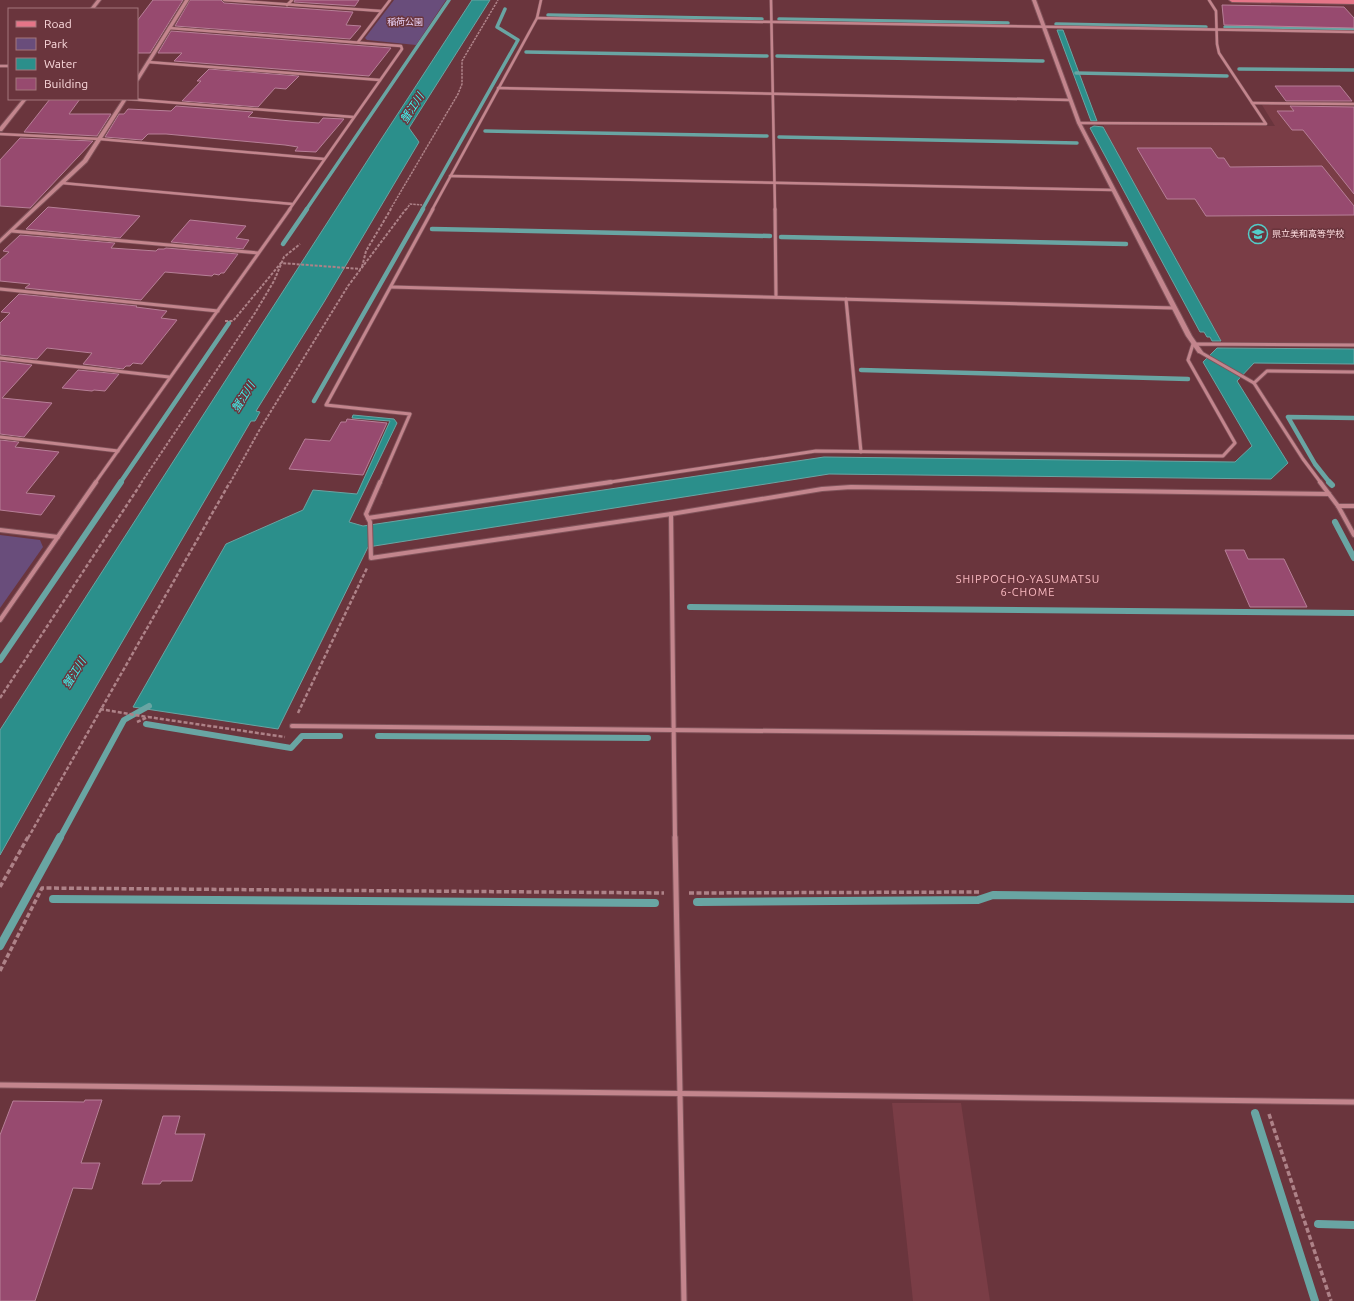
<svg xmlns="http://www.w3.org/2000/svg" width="1354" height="1301" viewBox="0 0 1354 1301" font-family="Ubuntu,'Noto Sans JP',sans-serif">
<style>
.built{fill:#7a3d46}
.green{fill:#694d7b}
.water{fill:#2b8f8b;stroke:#69a5a3}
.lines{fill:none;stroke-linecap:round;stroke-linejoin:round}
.stream-far3{stroke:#69a5a3;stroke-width:3.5}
.stream-far2{stroke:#69a5a3;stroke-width:4.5}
.stream-far1{stroke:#69a5a3;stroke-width:6}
.stream{stroke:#69a5a3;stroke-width:8}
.building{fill:#974a6f;stroke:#b77f97}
.minor-far3-casing{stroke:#80535a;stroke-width:3.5}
.minor-far2-casing{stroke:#80535a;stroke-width:4.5}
.minor-far1-casing{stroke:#80535a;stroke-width:6}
.minor-casing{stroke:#80535a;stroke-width:7}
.tertiary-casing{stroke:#80535a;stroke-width:2}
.primary-casing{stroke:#80535a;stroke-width:2}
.path-far3{stroke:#ae8288;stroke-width:1.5;stroke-dasharray:2.5 1;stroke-linecap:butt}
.path-far2{stroke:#ae8288;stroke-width:2;stroke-dasharray:3 1.5;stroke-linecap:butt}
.path-far1{stroke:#ae8288;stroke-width:2.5;stroke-dasharray:4 2;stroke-linecap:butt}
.path{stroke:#ae8288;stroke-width:3.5;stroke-dasharray:5 2.5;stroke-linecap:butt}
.minor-far3{stroke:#c3858d;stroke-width:2.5}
.minor-far2{stroke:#c3858d;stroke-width:3}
.minor-far1{stroke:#c3858d;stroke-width:4}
.minor{stroke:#c3858d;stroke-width:5}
.tertiary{fill:#c3858d;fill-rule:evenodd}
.primary{fill:#e57588;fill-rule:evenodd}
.labels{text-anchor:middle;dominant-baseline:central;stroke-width:3;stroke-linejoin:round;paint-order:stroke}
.far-park-label{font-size:9px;fill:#ecd5fb;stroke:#6a353d}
.far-poi-label{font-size:9px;fill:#fbd9dc;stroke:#6a353d;text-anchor:start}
.water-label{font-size:11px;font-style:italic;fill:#3ff8f2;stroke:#6a353d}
.neighbourhood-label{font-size:11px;letter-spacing:1px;fill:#fcbbc2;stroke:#6a353d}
</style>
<rect width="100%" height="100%" fill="#6a353d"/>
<g class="built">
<path d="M1262 105 1354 106V343L1222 342 1103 127 1104 125 1275 126Z"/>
<path d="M892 1103H961L990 1301H913Z"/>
</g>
<g class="green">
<path d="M394 0H446L416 45 367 40 365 38Z"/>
<path d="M0 535 40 540 43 547 0 608Z"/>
</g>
<g class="water">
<path d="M472 0H490L409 128 419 142 324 302 256 411 260 412 255 421H251L66 738 0 855V730L380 141Z"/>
<path d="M1057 30H1063L1097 121H1091Z"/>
<path d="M1094 126 1103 127 1221 341H1212L1210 337H1207L1204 332H1200L1090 128Z"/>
<path d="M1217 348 1354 349V364L1254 363 1237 381 1288 463 1271 479 829 474 368 547 278 729 133 707 226 544 303 510 313 490 357 494 390 421 352 418 353 415 394 419 397 423 349 522 363 526 824 457 1235 462 1252 446 1203 362Z"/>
</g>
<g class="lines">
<g class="stream-far3">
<path d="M548 15 762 19"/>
<path d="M779 19 1008 23"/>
<path d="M1056 24 1206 27"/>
<path d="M1225 27 1354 29"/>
<path d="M526 52 767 56"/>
<path d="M777 56 1043 61"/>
<path d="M1239 69 1354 70"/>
<path d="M1076 73 1227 76"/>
<path d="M485 131 767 136"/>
<path d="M779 137 1077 143"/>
<path d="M306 210 449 0"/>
<path d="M422 210 518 40 497 27 505 9"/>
</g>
<g class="stream-far2">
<path d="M432 229 770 236"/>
<path d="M781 237 1126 244"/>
<path d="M283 244 307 209"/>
<path d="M861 370 1188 379"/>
<path d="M314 401 423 209"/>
<path d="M120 483 229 323"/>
<path d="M1330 483 1315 464 1288 417 1354 418"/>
</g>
<g class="stream-far1">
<path d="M1329 482 1332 485"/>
<path d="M1335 522 1354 558"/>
<path d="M690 607 1354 613"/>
<path d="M0 660 121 482"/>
<path d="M146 724 291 748 302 736H340"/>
<path d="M378 736 648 738"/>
<path d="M60 838 124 720 149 706"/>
</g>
<g class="stream">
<path d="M53 899 655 903"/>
<path d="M697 902 978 900 993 895 1354 899"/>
<path d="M0 946 60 837"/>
<path d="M1255 1113 1315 1301"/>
<path d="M1318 1224 1354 1225"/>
</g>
</g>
<g class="building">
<path d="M153 0H183L150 53H137V21Z"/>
<path d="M190 0H221L224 3 353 12 346 25 361 26 350 39 175 26Z"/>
<path d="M295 0H359L355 6 294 2Z"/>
<path d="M1222 5 1344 7 1354 18V28L1224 25Z"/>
<path d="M171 31 391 48 369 76 174 61 182 53H158Z"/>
<path d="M209 69 299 76 286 89 275 88 258 107 182 101 201 81H197Z"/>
<path d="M1275 86H1340L1352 101H1286Z"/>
<path d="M50 99H80L69 114H111L97 136 24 132Z"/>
<path d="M176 106 253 112 248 117 291 121 319 123 323 118 344 119 316 152 295 151 298 147 285 145 166 134H148L142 140 105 137 119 114H124L128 109 171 111Z"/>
<path d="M1290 106 1354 107V194L1303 130H1292L1277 111H1294Z"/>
<path d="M20 138 93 141 30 208 0 206V160Z"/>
<path d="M1137 148H1211L1218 158H1224L1230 167 1322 166 1354 206V215L1206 216 1195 199H1167Z"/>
<path d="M48 207 132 215 140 216 120 238 26 229Z"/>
<path d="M190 220 246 226 236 238 249 240 243 249 171 242Z"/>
<path d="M20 235 115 243 111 248 156 251 158 249H164L166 248 238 254 224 273H221L219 275 214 274 212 276 165 272 141 300 25 288 30 284 0 281V260L9 252 3 251Z"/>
<path d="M19 294 137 306 136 307 167 311 161 318 177 320 142 364 133 363 130 366H126L123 369 83 364 92 353 47 348 37 359 0 355V323L10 313 1 312Z"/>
<path d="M0 361 32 365 2 398 52 403 24 437 0 434Z"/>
<path d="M78 370 119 374 105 391 94 390 92 391 62 388Z"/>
<path d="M347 419 387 423 363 475 289 469 305 439 330 441 341 422H346Z"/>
<path d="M0 440 19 442 15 447 59 452 26 493 55 496 41 515 0 510Z"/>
<path d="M1225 550H1244L1248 559H1284L1307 607H1250Z"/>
<path d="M85 1100H102L81 1163H100L92 1189 73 1188 35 1301H0V1135L13 1101 84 1102Z"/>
<path d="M163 1116H180L175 1134H205L192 1181H162L160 1184H142Z"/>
</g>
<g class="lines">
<defs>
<g id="minor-far3">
<path d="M224 0 381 11"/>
<path d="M771 0 775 210"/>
<path d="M287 5 292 0"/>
<path d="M537 18 1354 32"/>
<path d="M169 28 401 46 402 49 289 210"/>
<path d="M358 42 390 0"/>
<path d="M148 62 380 80"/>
<path d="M0 66H9"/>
<path d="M498 88 1070 100"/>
<path d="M128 99 353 117"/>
<path d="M1252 103 1354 104"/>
<path d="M1079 123 1266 124 1219 53 1217 44 1216 11 1209 0"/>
<path d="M0 134 100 139 324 159"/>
<path d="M450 176 1114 190"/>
<path d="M62 183 292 204"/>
<path d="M432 210 537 18 541 0"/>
</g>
<g id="minor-far2">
<path d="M775 209 776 297"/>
<path d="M12 231 258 253"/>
<path d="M391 287 1174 308"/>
<path d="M0 289 218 311"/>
<path d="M846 299 861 452"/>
<path d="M1200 352 1254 383 1303 459 1321 483"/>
<path d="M0 358 169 377"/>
<path d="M1254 383 1267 371 1354 372"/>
<path d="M0 437 118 451"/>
<path d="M95 483 290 209"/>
<path d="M380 483 410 414 326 405 433 209"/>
<path d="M604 483 816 451 1223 456 1235 443 1188 360 1193 344 1354 345"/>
</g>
<g id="minor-far1">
<path d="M380 482 366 514 370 522 371 558 671 514 822 489 851 487 1329 494"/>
<path d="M1320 482 1338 506 1354 535"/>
<path d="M1338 506H1354"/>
<path d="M671 514 675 838"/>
<path d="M368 518 611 482"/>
<path d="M0 530 58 537"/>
<path d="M0 620 96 482"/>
<path d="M292 726 1354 737"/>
</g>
<g id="minor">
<path d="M675 837 684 1301"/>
<path d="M0 1085 1354 1102"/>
</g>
<g id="tertiary">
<path d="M97 0H101L94 9H90Z"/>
<path d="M185 0H189L139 80 137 81V77Z"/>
<path d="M1032 0H1036L1081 123 1192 336 1203 352 1202 353H1198L1186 336 1077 123Z"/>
<path d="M23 99H27L2 131H0V127Z"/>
<path d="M123 99H127L87 162 0 243V239L83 160Z"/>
</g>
<path id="primary" d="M1229 0H1354V4L1232 2Z"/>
</defs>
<use href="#minor-far3" class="minor-far3-casing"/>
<use href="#minor-far2" class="minor-far2-casing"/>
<use href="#minor-far1" class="minor-far1-casing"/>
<use href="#minor" class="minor-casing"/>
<use href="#tertiary" class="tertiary-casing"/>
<use href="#primary" class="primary-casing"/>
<g class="path-far3">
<path d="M390 210 458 94 462 84V61L498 0"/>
<path d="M406 210 410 204 422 205"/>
</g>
<g class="path-far2">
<path d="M362 267 366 251 391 209"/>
<path d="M225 321H233L281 263 361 269"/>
<path d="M141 483 255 313 274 281 284 257 300 244"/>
<path d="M230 483 260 429 348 286 406 209"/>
</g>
<g class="path-far1">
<path d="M0 698 142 482"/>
<path d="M100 709 147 717"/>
<path d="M298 713 367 568"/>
<path d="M137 722 148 717 285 737"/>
<path d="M28 838 230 482"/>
</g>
<g class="path">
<path d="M0 887 28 837"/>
<path d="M689 893 979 892"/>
<path d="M0 971 42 888 664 893"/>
<path d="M1269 1114 1331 1301"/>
</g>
<use href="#minor-far3" class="minor-far3"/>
<use href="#minor-far2" class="minor-far2"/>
<use href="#minor-far1" class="minor-far1"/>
<use href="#minor" class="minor"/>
<use href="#tertiary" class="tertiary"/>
<use href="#primary" class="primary"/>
</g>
<defs>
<symbol id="school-ring" viewBox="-11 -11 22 22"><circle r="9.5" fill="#6a353d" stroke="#53cdc9" stroke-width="1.5"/><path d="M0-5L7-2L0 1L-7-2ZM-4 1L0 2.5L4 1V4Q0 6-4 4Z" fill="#53cdc9"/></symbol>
</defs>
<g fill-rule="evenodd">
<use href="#school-ring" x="1247" y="223" width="22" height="22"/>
</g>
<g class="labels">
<g class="far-park-label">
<text x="405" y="22">稲荷公園</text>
</g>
<g class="far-poi-label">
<text x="1272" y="234">県立美和高等学校</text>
</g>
<g class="water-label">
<text transform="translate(412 108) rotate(-57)">蟹江川</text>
<text transform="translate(243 397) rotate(-58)">蟹江川</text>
<text transform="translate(74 673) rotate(-58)">蟹江川</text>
</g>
<g class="neighbourhood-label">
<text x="1028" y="579">SHIPPOCHO-YASUMATSU<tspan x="1028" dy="13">6-CHOME</tspan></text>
</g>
</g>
<rect x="8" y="8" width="130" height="92" fill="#6a353d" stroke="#a4777d"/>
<rect x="16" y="21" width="20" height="6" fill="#e57588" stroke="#a4777d"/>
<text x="44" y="28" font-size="12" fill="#fbd9dc">Road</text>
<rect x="16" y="38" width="20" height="12" fill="#694d7b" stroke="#a4777d"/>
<text x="44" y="48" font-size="12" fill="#fbd9dc">Park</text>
<rect x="16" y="58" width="20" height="12" fill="#2b8f8b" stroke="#a4777d"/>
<text x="44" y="68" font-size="12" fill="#fbd9dc">Water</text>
<rect x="16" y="78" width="20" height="12" fill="#974a6f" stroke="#a4777d"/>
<text x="44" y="88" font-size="12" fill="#fbd9dc">Building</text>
</svg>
